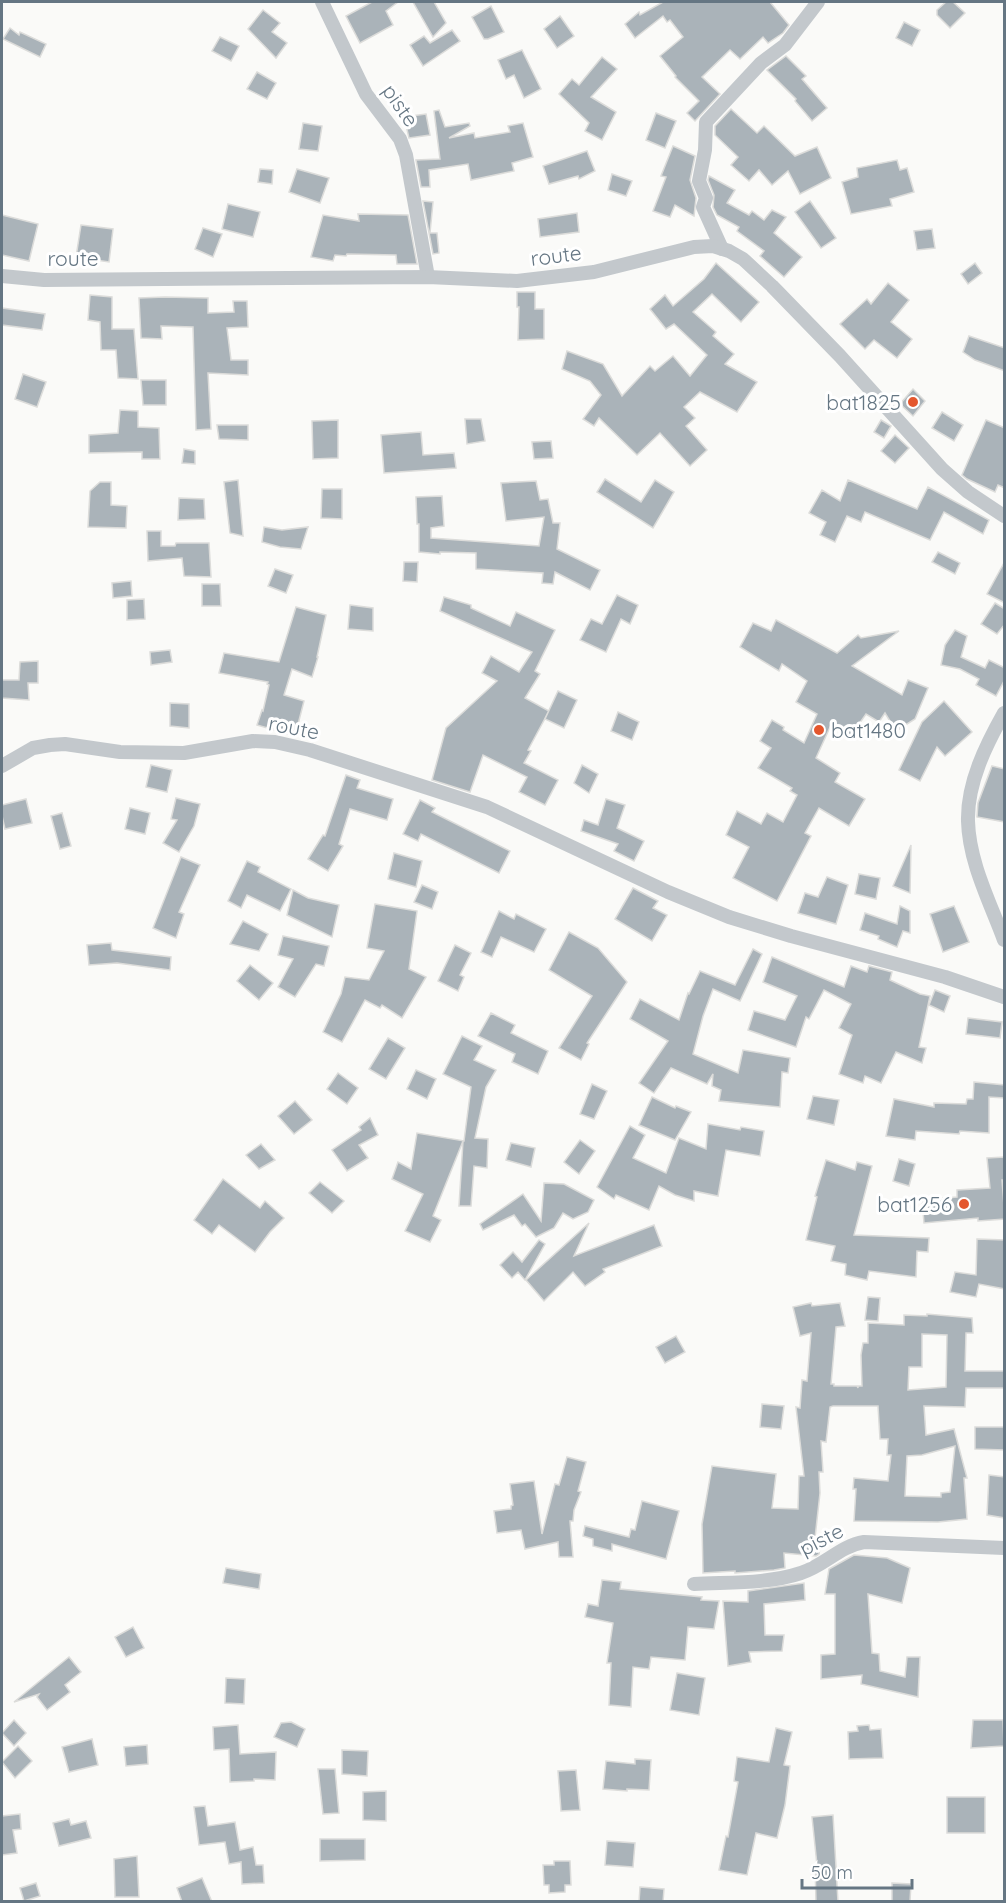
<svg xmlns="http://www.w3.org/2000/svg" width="1006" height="1903" viewBox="0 0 1006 1903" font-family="Quicksand,sans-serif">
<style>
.building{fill:#aab3b9;stroke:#dcdcda;stroke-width:1.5;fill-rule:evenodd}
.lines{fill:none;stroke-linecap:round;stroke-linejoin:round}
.minor{stroke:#c3c8cc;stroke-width:14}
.poi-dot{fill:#e4572e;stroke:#fff;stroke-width:2}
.labels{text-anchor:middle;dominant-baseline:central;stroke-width:6;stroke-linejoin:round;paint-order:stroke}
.street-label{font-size:21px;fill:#657683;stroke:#fff}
.poi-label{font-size:21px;fill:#657683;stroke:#fff;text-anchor:end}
</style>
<rect width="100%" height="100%" fill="#fafaf8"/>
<g class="building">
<path d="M372 2H398L386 11 393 25 360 43 346 16Z"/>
<path d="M413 2H434L446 23 433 37Z"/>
<path d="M663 2H770L789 25 783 33 768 43 763 37 740 59 730 50 702 77 720 94 695 121 687 113 699 101 675 77 676 76 660 56 683 37 670 20 667 22 663 16 635 38 625 24 639 12 640 15Z"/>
<path d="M946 2H953L965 13 950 28 937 15V10Z"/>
<path d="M491 6 504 32 488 39H484L472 17Z"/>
<path d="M263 10 280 23 272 32 287 43 276 58 248 29Z"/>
<path d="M560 16 574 36 557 48 544 29Z"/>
<path d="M904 22 920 30 912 46 896 38Z"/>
<path d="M10 28 19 35 20 32 46 44 40 57 3 39Z"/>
<path d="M452 30 460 41 423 66 410 45 424 36 430 43Z"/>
<path d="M220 37 239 46 231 61 212 51Z"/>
<path d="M522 50 541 89 524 98 514 75 506 79 498 60Z"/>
<path d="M786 56 806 76 802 79 827 108 812 121 795 101 796 99 767 70Z"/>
<path d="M602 57 617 69 591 97 616 112 602 140 585 131 589 123 559 94 572 79 579 85Z"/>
<path d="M257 72 276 83 267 99 247 89Z"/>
<path d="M731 109 757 133 764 126 795 156 817 147 831 178 800 194 788 171 772 185 759 170 749 181 731 165 738 157 715 135V126Z"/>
<path d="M439 110 445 127 469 123 470 126 449 138 474 133 475 138 510 132 508 126 523 123 533 157 512 163 514 171 471 180 468 164 429 170 430 187H421L416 160 440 159 434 111Z"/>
<path d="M656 113 676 121 665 148 646 140Z"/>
<path d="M426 114 430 135 409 138 404 117Z"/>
<path d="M303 123 322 126 318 151 299 149Z"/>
<path d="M673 146 695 156 690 180 696 198 694 216 675 205 670 217 653 211 666 177 661 176Z"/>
<path d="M587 151 595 171 579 179 578 176 549 184 543 166Z"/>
<path d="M897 160 900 170 907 168 914 192 890 199 892 206 851 214 842 182 858 177 857 168Z"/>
<path d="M260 169 273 170 272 184 258 182Z"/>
<path d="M297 169 329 178 320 203 289 192Z"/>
<path d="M612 174 632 181 626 196 608 190Z"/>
<path d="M709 176 735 190 727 203 749 215 752 211 764 220 772 210 786 217 774 233 802 257 784 277 760 256 764 251 737 231 739 227 717 215 713 207 714 195 708 180Z"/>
<path d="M423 201 433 202 430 233H437L439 253 433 254Z"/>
<path d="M810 201 836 238 821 248 795 212Z"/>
<path d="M228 204 260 212 253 237 222 229Z"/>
<path d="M577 213 579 232 540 237 538 219Z"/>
<path d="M358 214 408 215 417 264H397L396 255 347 254 346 256 335 255 333 261 311 257 323 215 359 221Z"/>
<path d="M2 215 38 224 29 261 2 255Z"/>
<path d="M81 225 113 229 109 262 76 257Z"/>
<path d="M203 228 222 234 213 257 195 249Z"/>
<path d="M932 229 935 248 917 250 914 231Z"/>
<path d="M716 263 759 302 741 322 712 294 693 312 716 332 713 336 734 354 725 364 757 382 737 412 700 392 684 407 695 418 686 426 707 450 690 466 660 433 637 455 599 418 594 426 583 419 601 395 590 381 562 369 567 351 603 364 622 396 650 366 655 371 673 356 690 376 707 355 674 324 666 329 650 309 665 295 673 306 704 279Z"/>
<path d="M975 263 982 273 968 284 961 274Z"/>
<path d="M888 283 909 300 891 322 912 339 897 358 874 340 865 349 840 324 867 299 871 304Z"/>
<path d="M517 292H535V309H544V339L518 340 519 307H517Z"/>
<path d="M90 295 112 297V329H134L138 379 118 378 116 350H101L100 322 88 320Z"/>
<path d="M165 297 208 298V313L234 312 233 301H247L248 327 227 328 231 360H248V375L208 373 211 429 196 430 193 327 161 326 162 339 141 338 139 298Z"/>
<path d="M2 308 45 314 42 330 2 325Z"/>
<path d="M969 336 1005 348V371L975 360 963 352Z"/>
<path d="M23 374 46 382 37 407 15 399Z"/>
<path d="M141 380H166V405H143Z"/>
<path d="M913 389 925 401 913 416 900 404Z"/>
<path d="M120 410 138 411V427L159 428 160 459H142V452L89 453V435L118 433Z"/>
<path d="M942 412 963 425 954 441 932 428Z"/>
<path d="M465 419H481L485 441 467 444Z"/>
<path d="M338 420V458L313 459 312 421Z"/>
<path d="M881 420 891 426 884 438 874 432Z"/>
<path d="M986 420 1005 428V488L998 485 995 492 967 479 962 475Z"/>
<path d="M217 425H248V440L219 439Z"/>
<path d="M421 432 423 455 454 453 456 468 384 473 381 435Z"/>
<path d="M895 435 909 448 895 463 881 451Z"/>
<path d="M551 441 553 458 534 459 532 442Z"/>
<path d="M184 449 195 451V464L182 463Z"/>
<path d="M605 479 641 502 655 480 674 492 653 528 597 492Z"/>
<path d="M238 480 243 536 230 533 224 482Z"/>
<path d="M848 480 917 509 928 487 989 520 983 534 944 512 930 540 865 512 861 522 847 516 835 542 820 535 826 522 809 513 822 490 840 501Z"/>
<path d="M536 481 540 500 548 499 553 523H560L557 549 600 570 590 590 555 572 553 584 542 583 543 573 476 569V553L440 552V554L419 552V524H417L416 497 442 496 444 526 431 528V538L539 546 544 517 506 521 501 483Z"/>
<path d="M100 482H111V505L127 506 126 528 88 527 90 491Z"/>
<path d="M322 489H342V519L321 518Z"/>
<path d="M179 498 204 499 205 519 178 520Z"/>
<path d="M264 527 282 530 308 527 301 549 280 547 262 542Z"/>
<path d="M147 531H161V546H175L176 543H209L211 577 184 576 182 558 148 561Z"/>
<path d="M938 552 960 563 955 574 932 562Z"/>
<path d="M1005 561V603L987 594Z"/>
<path d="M404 562H418L417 582 403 581Z"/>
<path d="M275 569 293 575 286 593 268 586Z"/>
<path d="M131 581 132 596 113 598 112 583Z"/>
<path d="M202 584H220L221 606H202Z"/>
<path d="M617 595 638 605 630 624 621 619 606 652 580 640 591 619 602 624Z"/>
<path d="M444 597 471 605V608L510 626 516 612 555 630 535 671 540 674 525 698 549 711 528 750 531 751 524 763 558 780 545 805 519 792 527 777 483 755 470 792 432 780 446 728 497 681 482 673 491 656 519 672 532 652 440 611Z"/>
<path d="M144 599 145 619 127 620V600Z"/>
<path d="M995 603 1005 609V624L997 634 981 624Z"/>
<path d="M350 605 373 608V631L348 629Z"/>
<path d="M296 607 326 615 317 657H318L312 677 292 669 284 695 304 701 295 736 257 725 262 710 263 711 269 685 267 684 268 682 219 673 224 653 279 662Z"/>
<path d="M776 620 837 653 858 635 861 638 899 631 852 666 902 695 908 680 928 688 915 719 896 731 885 713 879 722 866 714 850 737 831 725 816 758 840 773 835 782 865 799 849 826 819 808 805 833 811 836 777 901 733 878 749 847 726 835 737 811 761 824 767 813 783 822 797 795 790 791 792 788 758 768 771 748 760 741 772 720 784 727 783 730 804 743 817 714 796 702 807 681 782 664 779 671 740 647 753 623 771 631Z"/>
<path d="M955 630 967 636 961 657 985 668 989 660 1005 668V679L996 696 976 685 979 679 960 669 941 665 945 645Z"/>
<path d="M170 650 172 662 151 665 150 652Z"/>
<path d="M38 661V683H28L29 700 2 698V680H19L20 662Z"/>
<path d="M558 691 577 700 564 728 545 719Z"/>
<path d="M944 701 972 732 945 756 937 747 920 781 899 770 922 722Z"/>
<path d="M170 703 189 704V728L170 726Z"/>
<path d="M618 712 639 722 632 740 611 731Z"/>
<path d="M151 765 172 770 167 792 146 787Z"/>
<path d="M582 765 598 774 589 793 574 783Z"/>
<path d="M992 766 1005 769V822L977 817 978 803Z"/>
<path d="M346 775 360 780 357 788 393 799 387 820 350 809 339 844 343 846 328 871 308 859 323 835 325 836Z"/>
<path d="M176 798 200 804 194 826 179 852 163 843 177 820 171 819Z"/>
<path d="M26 799 32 823 5 829 2 816V805Z"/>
<path d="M606 799 625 805 617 828 644 841 634 861 614 851 618 844 581 831 584 820 598 825Z"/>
<path d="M420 800 435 808 432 812 510 851 499 873 421 834 418 841 403 834Z"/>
<path d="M130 808 150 813 145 834 125 829Z"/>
<path d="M62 813 71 846 60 849 51 816Z"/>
<path d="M911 845 910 893 893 886Z"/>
<path d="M394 853 422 861 416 887 388 879Z"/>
<path d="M181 857 200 865 179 912 184 914 176 938 153 928Z"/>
<path d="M247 861 260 867 258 872 291 889 280 911 247 895 241 908 228 901Z"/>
<path d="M859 874 880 878 876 899 855 894Z"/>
<path d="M827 877 848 885 836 924 798 913 805 893 818 897Z"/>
<path d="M422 885 438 892 432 909 414 902Z"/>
<path d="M633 888 658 901 653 908 667 915 652 941 615 919Z"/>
<path d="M293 890 308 898 339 905 332 937 287 915Z"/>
<path d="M375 904 417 911 409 969 426 977 402 1018 382 1005 380 1008 365 1000 342 1042 323 1032 341 994 345 977 369 980 384 951 367 948Z"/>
<path d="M900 906 910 911V933L903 931 897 947 878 939 879 936 860 930 865 913 897 924Z"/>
<path d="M954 906 969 942 943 952 930 914Z"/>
<path d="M499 911 514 919 516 914 546 929 534 952 501 937 492 957 481 952Z"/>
<path d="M243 921 268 934 259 951 230 944Z"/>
<path d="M569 932 598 948 627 982 587 1043 589 1044 581 1060 559 1048 592 996 549 970Z"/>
<path d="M283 936 329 946 324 966 316 964 295 997 278 987 293 959 278 955Z"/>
<path d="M111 943 112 950 171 957 170 970 117 963 89 965 87 945Z"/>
<path d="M455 945 471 953 460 975 464 977 458 991 438 981Z"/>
<path d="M753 949 762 954 740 1001 713 989 703 1016 693 1054 738 1073 743 1050 790 1058 788 1073 782 1072 780 1107 719 1101 721 1090 712 1086 713 1074 707 1084 671 1068 654 1093 639 1083 668 1041 630 1019 640 999 679 1020 688 993 689 994 700 971 735 985Z"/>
<path d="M772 957 844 987 851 966 867 972 869 966 892 972 890 980 920 994 930 996 919 1047 926 1048 922 1063 896 1052 881 1083 865 1076 863 1083 839 1074 852 1035 839 1028 851 1004 824 990 809 1019 806 1017 796 1047 748 1030 754 1011 785 1020 797 996 763 982Z"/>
<path d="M250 965 273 983 259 1000 237 981Z"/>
<path d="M935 990 950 996 944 1012 929 1005Z"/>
<path d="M491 1013 515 1025 511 1033 548 1051 538 1074 512 1062 515 1054 478 1036Z"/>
<path d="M968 1018 1002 1022 1000 1038 966 1034Z"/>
<path d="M462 1036 482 1046 474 1060 496 1070 486 1087 475 1138 488 1139 487 1168 474 1166 471 1206H459L463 1141 433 1216 441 1220 430 1242 405 1231 423 1194 392 1179 398 1162 411 1169 417 1133 464 1141 471 1087 443 1074Z"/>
<path d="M388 1038 405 1048 386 1079 369 1069Z"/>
<path d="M416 1070 436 1079 427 1099 407 1089Z"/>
<path d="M338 1073 358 1088 347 1104 327 1089Z"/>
<path d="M974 1082 1005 1085V1098L989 1097V1133L960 1131 959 1134 916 1131 915 1140 886 1136 894 1099 934 1107V1103L966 1104 967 1099H973Z"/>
<path d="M592 1084 607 1091 594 1119 580 1114Z"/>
<path d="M813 1096 839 1100 834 1125 807 1119Z"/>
<path d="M652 1097 675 1108 676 1106 691 1112 675 1140 639 1125Z"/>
<path d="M295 1101 312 1120 294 1134 278 1116Z"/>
<path d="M370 1118 378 1135 359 1145 368 1158 347 1171 332 1150 361 1130 359 1127Z"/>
<path d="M708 1124 740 1130 741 1127 764 1131 760 1156 726 1150 718 1196 694 1191V1201L675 1195 659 1186 649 1210 616 1195 614 1199 597 1187 630 1126 645 1135 633 1158 666 1173 679 1138 706 1149Z"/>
<path d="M580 1140 595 1151 579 1174 564 1162Z"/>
<path d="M511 1143 535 1148 531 1167 506 1160Z"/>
<path d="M261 1144 275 1160 259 1169 246 1155Z"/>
<path d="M1005 1157V1180H1002L1005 1219 978 1221V1218L924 1223 922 1200 957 1197V1190L990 1188 987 1158Z"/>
<path d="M899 1159 915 1164 909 1186 893 1181Z"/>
<path d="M826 1160 855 1170 857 1162 872 1166 854 1235 929 1238 928 1252 917 1251 916 1277 869 1271 867 1280 845 1275 846 1264 831 1261 835 1246 806 1240 817 1197 815 1196Z"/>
<path d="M223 1179 260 1208 265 1201 284 1218 270 1232 255 1252 219 1225 212 1234 194 1220Z"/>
<path d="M320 1182 344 1201 332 1213 309 1193Z"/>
<path d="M544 1183 564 1184 594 1200 588 1212 573 1219 563 1213 554 1228 536 1237 525 1224 522 1226 514 1215 483 1230 480 1224 523 1194 541 1221Z"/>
<path d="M589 1223 574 1256 654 1225 662 1246 603 1269 605 1272 585 1286 573 1272 544 1301 526 1280Z"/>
<path d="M977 1239 1005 1240V1289L979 1284 976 1297 950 1292 955 1272 976 1275Z"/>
<path d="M539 1240 545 1244 525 1280 518 1272 512 1278 500 1265 513 1252 522 1262Z"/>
<path d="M868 1297 880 1298 878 1321 865 1320Z"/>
<path d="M811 1303 812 1306 840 1303 845 1326 836 1327 831 1384H834V1386H857L858 1388V1386H862L861 1355 863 1343H868V1323L904 1325V1315L927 1316V1314L972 1318 973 1333H966L965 1371H1005V1388H966L965 1407 924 1406 926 1435 954 1429 967 1478H964L967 1519 938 1522 854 1521 856 1489H853L854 1478 888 1481 891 1455H887L888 1439H880L878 1406H833L830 1407 826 1442 821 1441 823 1472H819L820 1493 815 1538 821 1539 819 1554 816 1556 784 1553 785 1568 774 1570 735 1573V1571L703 1573 702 1524 712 1466 776 1474 772 1508 798 1509 799 1476H804L796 1407 800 1408 802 1380 807 1381 811 1333 800 1336 793 1307ZM922 1334 947 1335 946 1387 908 1390 909 1367H922ZM955 1446 950 1492 941 1493V1497L905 1496 907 1456 922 1455Z"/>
<path d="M676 1336 685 1352 665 1363 656 1347Z"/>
<path d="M762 1404 784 1406 781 1429 760 1427Z"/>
<path d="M975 1427H1005V1450L975 1449Z"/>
<path d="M567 1457 586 1462 578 1491 581 1492 574 1510 573 1521H570L573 1557H559L558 1542 525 1549 521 1530 497 1533 494 1511 511 1509V1506L513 1505 510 1484 534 1481 542 1534 555 1484 559 1485Z"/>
<path d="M989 1475 1005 1477V1518L987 1515Z"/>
<path d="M642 1501 679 1511 666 1559 612 1544V1551L593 1546V1539L583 1536 585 1526 629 1537 631 1529 635 1530Z"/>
<path d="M854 1555 887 1558 910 1568 902 1603 868 1594 872 1653 879 1654 880 1671 905 1677 907 1657H920L918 1697 861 1684 862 1675 821 1679V1655L835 1654V1594H825L829 1569Z"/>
<path d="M226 1568 261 1574 259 1589 223 1583Z"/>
<path d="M602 1580 621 1582 620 1589 702 1597 701 1600 719 1601 714 1629 688 1627 685 1660 651 1657 649 1669 633 1667 631 1707 609 1705 611 1663H607L613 1623 585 1617 588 1604 598 1606Z"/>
<path d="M804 1583 805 1600 764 1604 765 1635H784L782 1651 749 1652 751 1662 728 1666 723 1601 748 1602V1591Z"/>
<path d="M133 1627 144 1648 126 1657 115 1637Z"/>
<path d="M69 1657 81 1672 65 1685 70 1692 47 1710 37 1697 39 1694 14 1702Z"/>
<path d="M677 1673 705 1678 699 1715 670 1710Z"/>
<path d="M226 1678 245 1679 244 1704 225 1703Z"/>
<path d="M14 1720 26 1733 14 1746 2 1733Z"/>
<path d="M973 1720H1003L1004 1746 971 1748Z"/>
<path d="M291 1722 305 1729 297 1747 274 1737 281 1723Z"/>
<path d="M238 1725 240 1754 276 1752 275 1780 254 1779V1781L230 1782 229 1749 214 1750 213 1727Z"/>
<path d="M869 1725 870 1730 881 1729 883 1758 849 1759 848 1732 858 1731 857 1726Z"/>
<path d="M776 1728 792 1732 784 1765 790 1766 785 1805 777 1838 756 1833 747 1875 719 1870 726 1836 728 1837 738 1782 734 1781 737 1757 769 1762Z"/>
<path d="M92 1739 98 1765 69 1772 62 1747Z"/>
<path d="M147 1745 148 1764 126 1766 124 1747Z"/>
<path d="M18 1746 32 1761 15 1778 2 1762Z"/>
<path d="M342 1750 368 1751 367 1776 342 1774Z"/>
<path d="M635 1759 651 1760 649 1790 627 1789V1791L603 1789 606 1761 635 1764Z"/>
<path d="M318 1769H335L339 1813 323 1814Z"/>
<path d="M576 1770 580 1810 561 1811 558 1771Z"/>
<path d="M386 1791V1821L363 1820V1792Z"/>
<rect x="947" y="1797" width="38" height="36"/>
<path d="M205 1806 208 1826 235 1822 240 1850 253 1847 256 1865H263L264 1883 242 1884 241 1862 229 1864 225 1842 199 1845 194 1807Z"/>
<path d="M20 1814 21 1829 13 1830 17 1853 2 1855V1816Z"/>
<path d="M833 1815 838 1902H816L815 1865H817L812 1817Z"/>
<path d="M69 1819 71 1825 86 1821 91 1838 59 1846 53 1823Z"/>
<path d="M320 1839H365V1860L320 1861Z"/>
<path d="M607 1841 635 1843 633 1867 605 1865Z"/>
<path d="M137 1856 139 1897H115L114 1859Z"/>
<path d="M554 1861H570L571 1885H565V1892L549 1893V1885H544L543 1865H554Z"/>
<path d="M202 1878 212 1902H182L177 1888Z"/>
<path d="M36 1883 40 1896 24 1901 20 1888Z"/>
<path d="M892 1883 911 1884 910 1901H892Z"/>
<path d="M640 1887 664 1889 663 1902H639Z"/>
</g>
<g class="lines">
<g class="minor">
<path d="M322 2 366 94 400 139 406 155 428 277"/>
<path d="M722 249 703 207 706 198 699 181 705 150 706 122 761 63 785 45 818 2"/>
<path d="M2 276 44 280 428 277 517 281 594 272 694 247 713 246 729 251 743 259 772 286 840 356 942 469 968 492 1004 516"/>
<path d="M1004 713C986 745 967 783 968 821 969 862 990 902 1004 940"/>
<path d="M2 766 33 748 50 745 65 744 120 752 184 753 253 741 275 742 310 750 487 807 668 892 729 917 791 936 945 977 1004 997"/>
<path d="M694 1584C729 1582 768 1584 801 1573 824 1566 840 1546 864 1542L1004 1548"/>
</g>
</g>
<g class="poi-dot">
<circle cx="913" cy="402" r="6"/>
<circle cx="819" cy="730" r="6"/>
<circle cx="964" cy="1204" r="6"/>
</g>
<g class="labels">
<g class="street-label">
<text transform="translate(401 105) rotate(55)">piste</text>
<text transform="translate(556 255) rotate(-7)">route</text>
<text x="73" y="258">route</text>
<text transform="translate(294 727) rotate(11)">route</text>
<text transform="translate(821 1539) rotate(-27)">piste</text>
</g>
<g class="poi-label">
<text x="901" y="402">bat1825</text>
<text x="831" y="730" text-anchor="start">bat1480</text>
<text x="952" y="1204">bat1256</text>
</g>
</g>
<rect width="1006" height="1903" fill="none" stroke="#657683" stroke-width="6"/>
<path d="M802 1879v9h110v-9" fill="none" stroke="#657683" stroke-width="3"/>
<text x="811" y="1879" font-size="18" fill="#657683" stroke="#ffffff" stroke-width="4.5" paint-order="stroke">50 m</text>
</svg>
